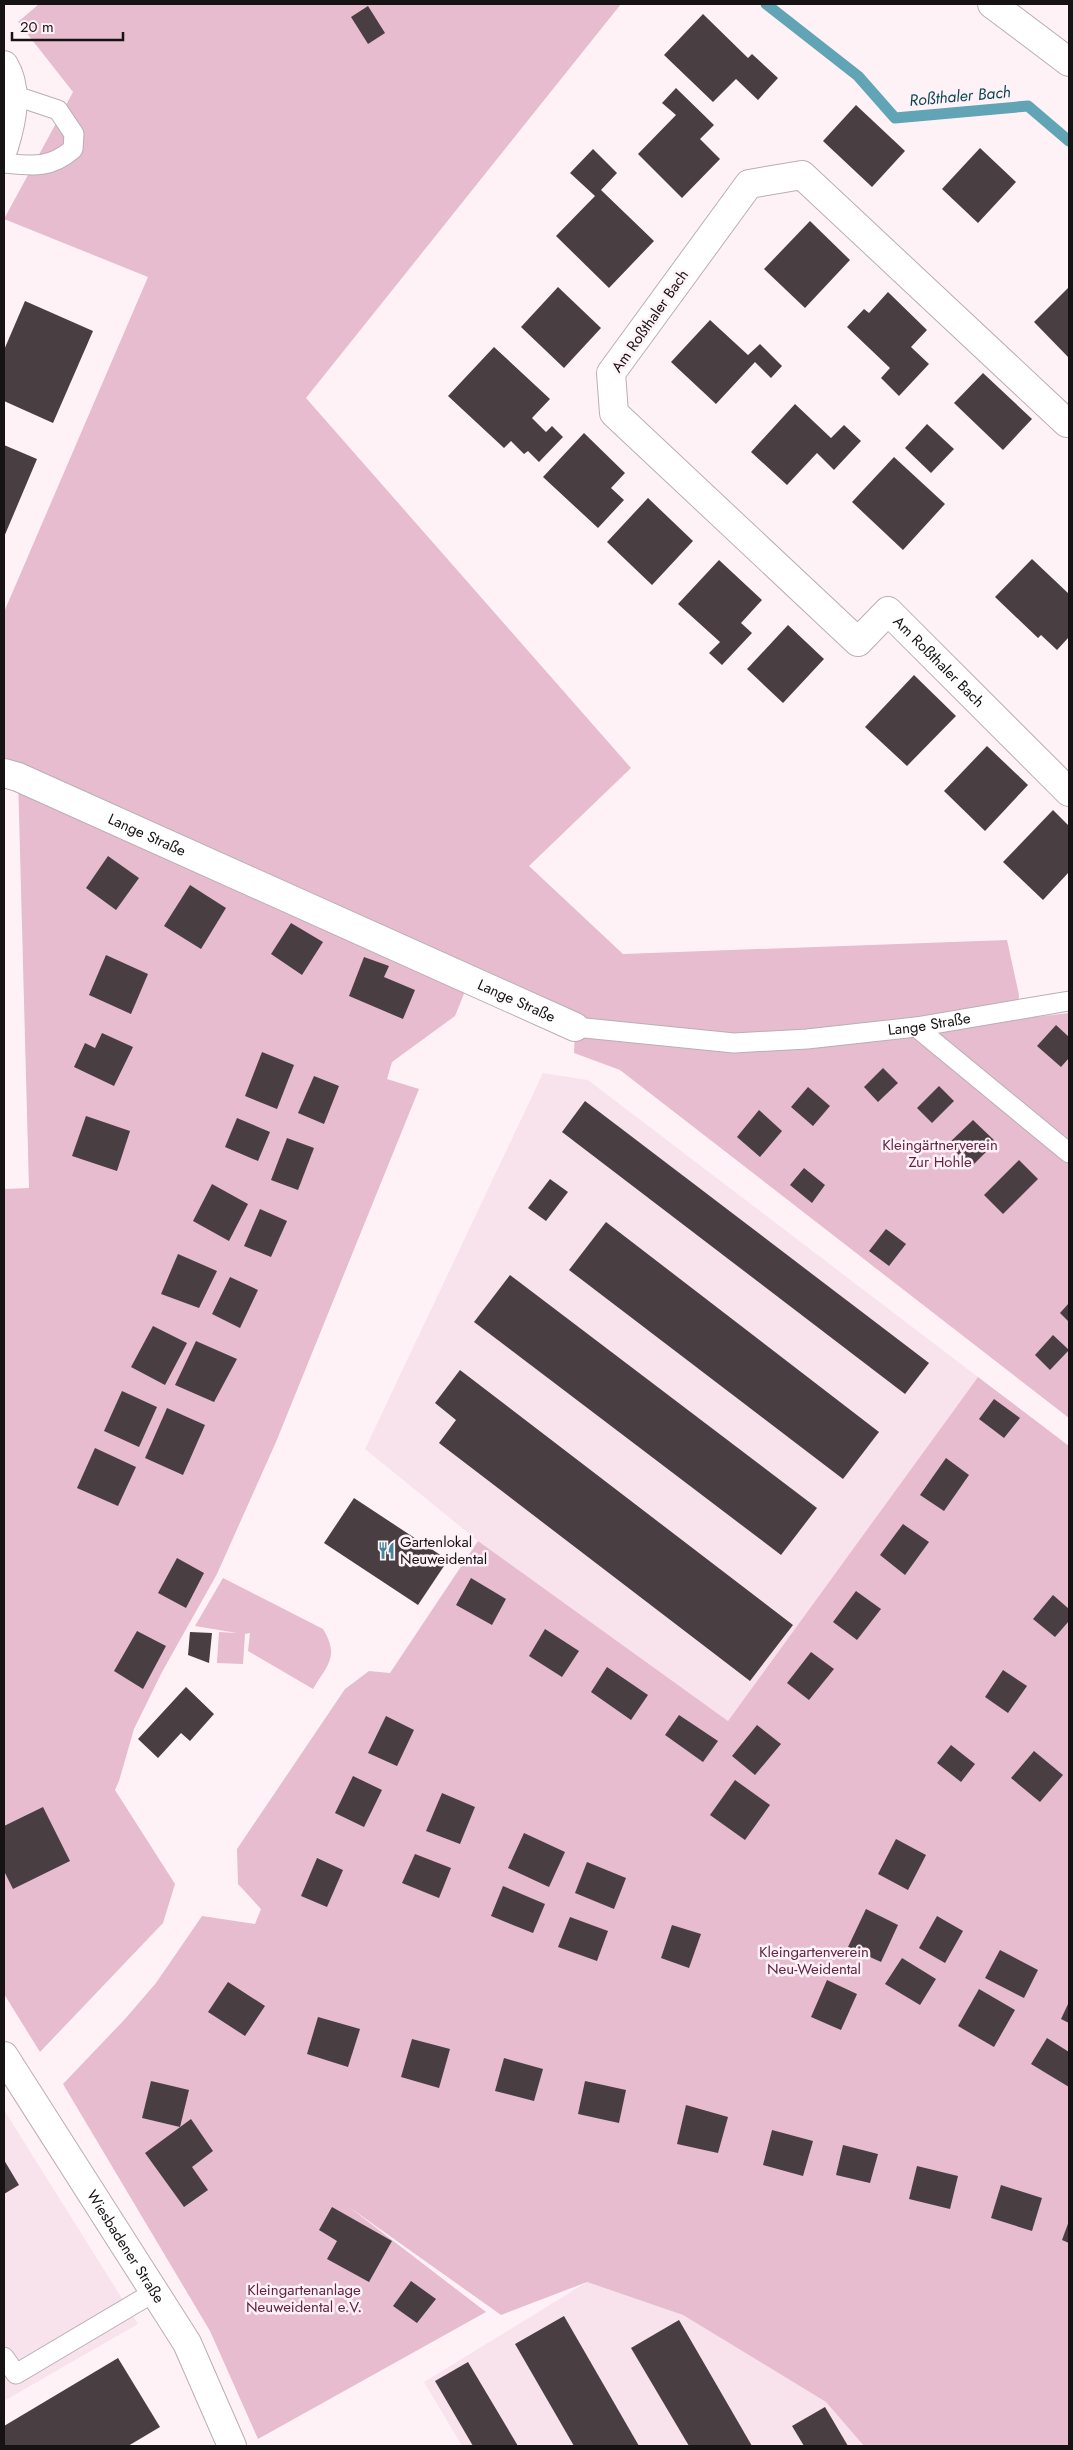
<svg xmlns="http://www.w3.org/2000/svg" width="1073" height="2450" viewBox="0 0 1073 2450" font-family="Jost,sans-serif">
<style>
.built{fill:#f8e3ec}
.green{fill:#e7bcce}
.lines{fill:none;stroke-linecap:round;stroke-linejoin:round}
.stream{stroke:#61a4b6;stroke-width:11}
.building{fill:#493f43}
.lane-casing{stroke:#bbaeb3;stroke-width:21}
.street-casing{stroke:#bbaeb3;stroke-width:30}
.lane{stroke:#fff;stroke-width:19}
.street{stroke:#fff;stroke-width:28}
.labels{text-anchor:middle;dominant-baseline:central;stroke-width:5;stroke-linejoin:round;paint-order:stroke}
.street-label{font-size:15px;fill:#171315;stroke:#fff2f7}
.park-label{font-size:15px;fill:#642245;stroke:#fff2f7}
.poi-label{font-size:15px;fill:#171315;stroke:#fff2f7;text-anchor:start}
.water-label{font-size:16px;font-style:italic;fill:#0a4855;stroke:#fff2f7}
</style>
<rect width="100%" height="100%" fill="#fff2f7"/>
<g class="built">
<path d="M543 1073 588 1080 978 1377 728 1721 478 1541 365 1449Z"/>
<path d="M4 2110 138 2324 4 2401Z"/>
<path d="M587 2282 683 2315 826 2402 864 2446H462L424 2382Z"/>
</g>
<g class="green">
<path d="M39 4H621L306 398 631 768 529 866 623 954 1007 940 1019 995 1017 1019 1069 1013V1418L620 1070 574 1053 575 1027 470 979 455 1016 392 1062 387 1079 419 1089 276 1442 217 1574 162 1672 134 1729 119 1781 115 1790 175 1884 163 1923 40 2052 4 1994V1189L29 1188 18 777 4 765V612L148 277 4 219 73 92 18 22Z"/>
<path d="M978 1377 1069 1446V2446H864L826 2402 683 2315 587 2282 501 2315 349 2207 486 2312 258 2439 210 2331 63 2084 125 2019 156 1983 202 1916 255 1924 261 1909 238 1884 237 1849 345 1689 369 1671 390 1673 478 1541 728 1721Z"/>
<path d="M223 1578 323 1629C340 1657 327 1665 313 1689L248 1651 250 1633 245 1634 243 1664 217 1663 219 1632 237 1633 195 1626Z"/>
</g>
<g class="lines">
<path class="stream" d="M766 4 858 76 895 118 1028 106 1069 141"/>
</g>
<g class="building">
<path d="M368 6 385 33 368 44 351 17Z"/>
<path d="M703 14 748 58 752 54 778 78 758 100 736 79 713 102 664 55Z"/>
<path d="M676 88 714 125 700 139 720 159 682 198 638 154 676 115 662 103Z"/>
<path d="M856 105 905 151 872 187 823 141Z"/>
<path d="M980 148 1016 182 978 223 942 189Z"/>
<path d="M593 149 617 173 601 190 654 241 609 288 556 236 595 196 570 173Z"/>
<path d="M810 221 850 260 805 308 764 269Z"/>
<path d="M558 287 601 328 564 368 521 327Z"/>
<path d="M1069 287V358L1034 322Z"/>
<path d="M888 292 927 330 911 347 929 364 899 396 881 378 890 368 847 327 864 309 869 313Z"/>
<path d="M25 301 93 331 53 423 4 401V350Z"/>
<path d="M710 320 748 355 760 344 782 366 771 378 755 362 716 404 671 362Z"/>
<path d="M494 347 550 399 532 418 546 432 552 426 563 437 539 462 528 451 524 454 511 441 504 448 448 396Z"/>
<path d="M983 373 1032 419 1003 450 954 403Z"/>
<path d="M795 404 831 438 844 425 861 441 834 470 817 453 787 485 751 452Z"/>
<path d="M927 424 954 449 931 473 905 448Z"/>
<path d="M584 433 625 473 611 488 624 500 598 528 543 477Z"/>
<path d="M4 445 37 459 4 537Z"/>
<path d="M894 457 945 504 903 550 852 502Z"/>
<path d="M648 498 693 541 652 585 607 542Z"/>
<path d="M1032 559 1069 594V637L1057 650 1041 635 1038 638 995 597Z"/>
<path d="M719 560 762 600 741 623 752 633 722 665 709 653 720 642 678 604Z"/>
<path d="M788 625 824 659 783 703 747 669Z"/>
<path d="M914 675 956 716 907 766 865 727Z"/>
<path d="M987 746 1028 785 985 831 944 791Z"/>
<path d="M1053 810 1069 826V872L1043 900 1003 862Z"/>
<path d="M108 856 139 878 116 910 86 888Z"/>
<path d="M190 885 226 908 201 949 164 926Z"/>
<path d="M291 923 323 942 302 975 271 954Z"/>
<path d="M106 955 148 974 131 1014 89 995Z"/>
<path d="M364 957 389 966 384 977 415 990 403 1019 349 996Z"/>
<path d="M1056 1025 1069 1037V1058L1061 1067 1037 1046Z"/>
<path d="M102 1033 133 1047 114 1086 74 1067 85 1043 95 1048Z"/>
<path d="M262 1052 294 1065 277 1109 245 1096Z"/>
<path d="M883 1068 898 1083 878 1102 864 1087Z"/>
<path d="M314 1076 339 1086 324 1124 298 1113Z"/>
<path d="M939 1086 954 1101 932 1123 917 1108Z"/>
<path d="M808 1087 830 1106 813 1126 791 1107Z"/>
<path d="M585 1101 929 1363 905 1394 562 1132Z"/>
<path d="M759 1110 782 1131 760 1157 737 1137Z"/>
<path d="M86 1116 130 1131 117 1171 72 1156Z"/>
<path d="M237 1118 270 1132 258 1161 225 1147Z"/>
<path d="M973 1120 996 1142 971 1167 948 1144Z"/>
<path d="M287 1138 314 1148 298 1190 271 1180Z"/>
<path d="M1019 1160 1038 1179 1003 1214 984 1195Z"/>
<path d="M804 1168 825 1185 812 1203 790 1185Z"/>
<path d="M550 1179 568 1192 546 1221 528 1208Z"/>
<path d="M212 1184 248 1204 229 1241 193 1221Z"/>
<path d="M260 1209 287 1221 271 1257 244 1246Z"/>
<path d="M606 1222 879 1432 843 1479 569 1270Z"/>
<path d="M886 1229 906 1244 889 1266 869 1251Z"/>
<path d="M178 1254 217 1271 199 1308 161 1294Z"/>
<path d="M510 1275 817 1508 781 1555 474 1322Z"/>
<path d="M230 1277 258 1290 240 1328 212 1314Z"/>
<path d="M1069 1303V1322L1060 1313Z"/>
<path d="M153 1326 187 1343 165 1385 131 1367Z"/>
<path d="M1053 1335 1069 1350 1050 1370 1035 1355Z"/>
<path d="M196 1341 237 1359 214 1402 175 1385Z"/>
<path d="M460 1370 793 1625 750 1681 439 1443 456 1420 435 1403Z"/>
<path d="M122 1391 157 1407 139 1447 104 1431Z"/>
<path d="M994 1399 1020 1418 1004 1438 979 1419Z"/>
<path d="M167 1408 205 1425 183 1475 145 1458Z"/>
<path d="M95 1448 136 1467 118 1506 77 1488Z"/>
<path d="M946 1458 969 1475 944 1511 920 1495Z"/>
<path d="M354 1498 448 1560 418 1605 324 1543Z"/>
<path d="M903 1524 929 1542 905 1575 880 1555Z"/>
<path d="M177 1558 204 1573 186 1608 158 1593Z"/>
<path d="M471 1578 506 1599 492 1625 456 1605Z"/>
<path d="M856 1591 881 1609 857 1640 833 1622Z"/>
<path d="M1053 1595 1069 1609V1621L1055 1637 1033 1619Z"/>
<path d="M545 1629 579 1651 562 1677 529 1656Z"/>
<path d="M137 1631 166 1646 143 1689 114 1671Z"/>
<path d="M190 1632 212 1633 209 1663 188 1655Z"/>
<path d="M811 1652 834 1669 809 1700 787 1683Z"/>
<path d="M607 1667 648 1695 631 1720 591 1692Z"/>
<path d="M1003 1670 1027 1686 1008 1713 985 1697Z"/>
<path d="M186 1687 214 1714 190 1741 181 1733 158 1758 138 1739Z"/>
<path d="M679 1715 718 1741 703 1762 665 1735Z"/>
<path d="M386 1716 414 1730 397 1766 368 1753Z"/>
<path d="M757 1725 781 1744 755 1775 732 1756Z"/>
<path d="M951 1745 975 1764 961 1782 937 1763Z"/>
<path d="M1034 1751 1063 1775 1040 1802 1011 1778Z"/>
<path d="M353 1776 382 1790 364 1827 335 1813Z"/>
<path d="M735 1780 770 1805 745 1840 710 1815Z"/>
<path d="M442 1793 475 1807 460 1844 426 1831Z"/>
<path d="M43 1807 70 1861 13 1889 4 1871V1826Z"/>
<path d="M524 1833 565 1852 549 1887 508 1868Z"/>
<path d="M896 1839 926 1855 908 1890 878 1874Z"/>
<path d="M415 1854 451 1868 439 1898 402 1883Z"/>
<path d="M317 1858 343 1870 327 1907 301 1896Z"/>
<path d="M587 1862 626 1878 614 1909 575 1893Z"/>
<path d="M503 1886 545 1904 533 1933 491 1916Z"/>
<path d="M866 1909 898 1925 881 1962 848 1947Z"/>
<path d="M937 1916 963 1931 945 1963 919 1948Z"/>
<path d="M570 1917 608 1931 597 1961 558 1947Z"/>
<path d="M672 1925 701 1934 689 1968 661 1958Z"/>
<path d="M1000 1950 1038 1970 1024 1998 985 1978Z"/>
<path d="M902 1958 936 1979 920 2005 885 1984Z"/>
<path d="M827 1980 857 1994 841 2030 811 2017Z"/>
<path d="M228 1982 265 2006 245 2036 208 2012Z"/>
<path d="M979 1989 1015 2010 994 2047 958 2026Z"/>
<path d="M1069 2002V2023L1061 2019Z"/>
<path d="M318 2017 360 2029 348 2067 307 2054Z"/>
<path d="M1047 2038 1069 2052V2087L1031 2064Z"/>
<path d="M412 2039 450 2049 439 2088 401 2077Z"/>
<path d="M504 2058 543 2069 534 2101 495 2091Z"/>
<path d="M151 2081 189 2090 180 2127 142 2118Z"/>
<path d="M585 2081 626 2090 619 2123 578 2114Z"/>
<path d="M686 2105 728 2117 718 2153 677 2144Z"/>
<path d="M191 2119 213 2151 192 2167 208 2190 184 2207 145 2153Z"/>
<path d="M772 2130 813 2141 803 2176 763 2165Z"/>
<path d="M843 2145 878 2154 870 2183 836 2175Z"/>
<path d="M4 2160 19 2185 4 2194Z"/>
<path d="M917 2166 958 2176 950 2209 909 2199Z"/>
<path d="M1001 2185 1042 2198 1032 2231 991 2218Z"/>
<path d="M332 2207 392 2241 369 2282 327 2259 337 2241 319 2230Z"/>
<path d="M1069 2221V2243L1062 2240Z"/>
<path d="M411 2281 436 2299 417 2323 393 2306Z"/>
<path d="M564 2316 639 2446H574L515 2344Z"/>
<path d="M679 2320 752 2446H689L631 2348Z"/>
<path d="M118 2358 160 2427 128 2446H4V2426Z"/>
<path d="M468 2362 518 2446H473L435 2381Z"/>
<path d="M825 2407 848 2446H804L792 2426Z"/>
</g>
<g class="lines">
<defs>
<g id="lane">
<path d="M4 163C32 166 50 169 73 149L74 134 58 110 13 95"/>
<path id="s1" d="M575 1027 734 1043 807 1039 916 1027 1069 1001"/>
<path d="M916 1027 1069 1153"/>
<path d="M4 2357 16 2374 156 2291"/>
</g>
<g id="street">
<path d="M992 4 1069 62"/>
<path d="M4 65C19 90 12 121 4 147"/>
<path id="s2" d="M1069 420 1067 423 802 175 749 184 611 373 614 413 858 642 888 611 1069 792"/>
<path id="s3" d="M4 773 18 777 575 1027"/>
<path id="s4" d="M4 2056 187 2343 232 2446"/>
</g>
</defs>
<use href="#lane" class="lane-casing"/>
<use href="#street" class="street-casing"/>
<use href="#lane" class="lane"/>
<use href="#street" class="street"/>
</g>
<defs>
<symbol id="restaurant-bare" viewBox="-9 -9 18 18"><path d="M-5-6h1v4h1v-4h1v4h1v-4h1v5L-1.5 .5V6h-2V.5L-5-1ZM5-6V6H3V1.5H1.5Q1.5-4 5-6Z" fill="#458799" stroke="#fff2f7" stroke-width="2.5" paint-order="stroke"/></symbol>
</defs>
<g fill-rule="evenodd">
<use href="#restaurant-bare" x="374" y="1538" width="25" height="25"/>
</g>
<g class="labels">
<g class="street-label">
<text transform="translate(650 321) rotate(-55)">Am Roßthaler Bach</text>
<text stroke="none"><textPath href="#s2" startOffset="1144">Am Roßthaler Bach</textPath></text>
<text stroke="none"><textPath href="#s3" startOffset="156">Lange Straße</textPath></text>
<text stroke="none"><textPath href="#s3" startOffset="561">Lange Straße</textPath></text>
<text stroke="none"><textPath href="#s1" startOffset="356">Lange Straße</textPath></text>
<text stroke="none"><textPath href="#s4" startOffset="226">Wiesbadener Straße</textPath></text>
</g>
<g class="park-label">
<text x="940" y="1145">Kleingärtnerverein<tspan x="940" dy="17">Zur Hohle</tspan></text>
<text x="814" y="1952">Kleingartenverein<tspan x="814" dy="17">Neu-Weidental</tspan></text>
<text x="304" y="2290">Kleingartenanlage<tspan x="304" dy="17">Neuweidental e.V.</tspan></text>
</g>
<g class="poi-label">
<text x="400" y="1542">Gartenlokal<tspan x="400" dy="17">Neuweidental</tspan></text>
</g>
<g class="water-label">
<text transform="translate(960 96) rotate(-5)">Roßthaler Bach</text>
</g>
</g>
<rect width="1073" height="2450" fill="none" stroke="#171315" stroke-width="10"/>
<path d="M12 32v8h111v-8" fill="none" stroke="#171315" stroke-width="2.5"/>
<text x="20" y="32" font-size="15" fill="#171315" stroke="#fff2f7" stroke-width="4" paint-order="stroke">20 m</text>
</svg>
